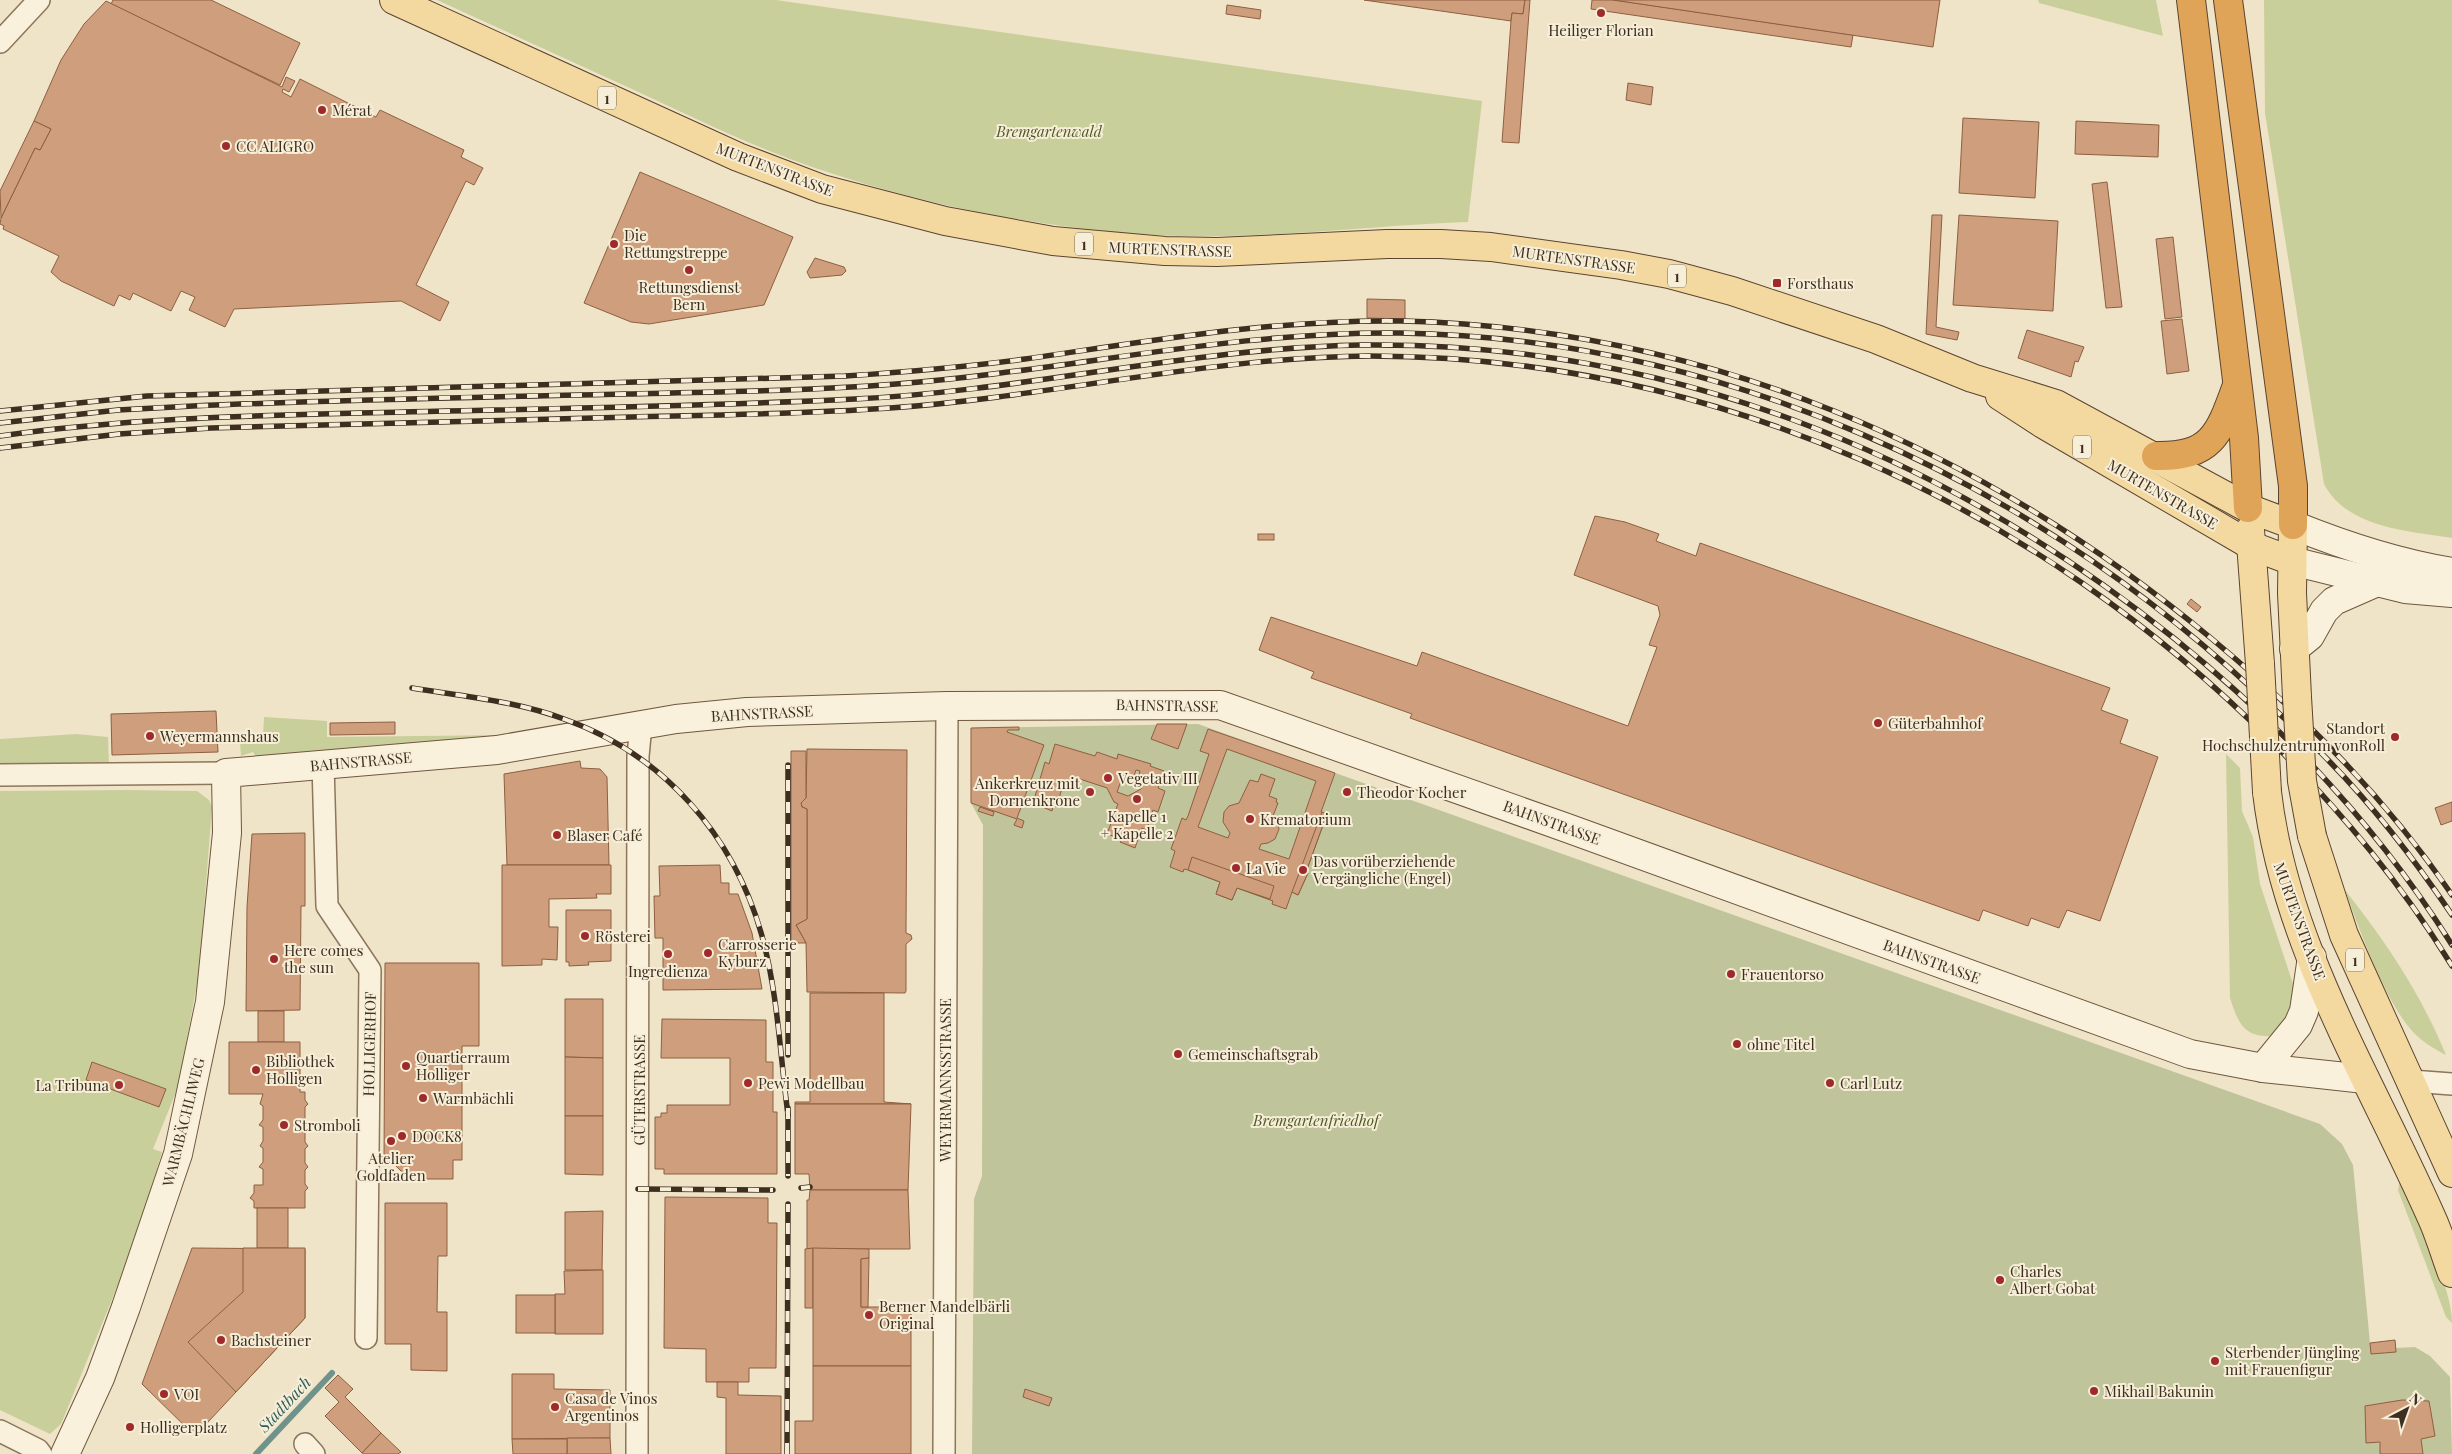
<svg xmlns="http://www.w3.org/2000/svg" width="2452" height="1454" viewBox="0 0 2452 1454" font-family="'Playfair Display',serif">
<style>
.green{fill:#c9cf9b}
.cemetery{fill:#bfc49a}
.lines{fill:none;stroke-linecap:round;stroke-linejoin:round}
.stream{stroke:#6f938a;stroke-width:6}
.building{fill:#cf9f7d;stroke:#8d5f41;fill-rule:evenodd}
.street-casing{stroke:#8d765c;stroke-width:24}
.secondary-casing{stroke:#6f573f;stroke-width:30}
.primary-casing{stroke:#5b4430;stroke-width:30}
.highway-casing{stroke:#5b4430;stroke-width:30}
.street{stroke:#faf1dc;stroke-width:21}
.secondary{stroke:#faf1dc;stroke-width:28}
.primary{stroke:#f3d9a0;stroke-width:28}
.highway{stroke:#e0a458;stroke-width:28}
.rail-casing{stroke:#3d2e20;stroke-width:5.5}
.rail{stroke:#f7eed8;stroke-width:4;stroke-dasharray:11;stroke-linecap:butt}
.primary-bridge-casing{stroke:#5b4430;stroke-width:30;stroke-linecap:butt}
.primary-bridge{stroke:#f3d9a0;stroke-width:28}
.poi-dot{fill:#9e2a2b;stroke:#f7eed8;stroke-width:2}
.labels{text-anchor:middle;dominant-baseline:central;stroke-width:4;stroke-linejoin:round;paint-order:stroke}
.shield{fill:#f7eed8;stroke:#756857;stroke-width:1}
.shield-label{font-size:14px;font-weight:bold;fill:#3d2e20}
.poi-label{font-size:15px;fill:#3d2e20;stroke:#f7eed8;text-anchor:start}
.park-label{font-size:15px;font-style:italic;fill:#4d5a26;stroke:#f7eed8}
.street-label{font-size:15px;fill:#3d2e20;stroke:#f7eed8}
.water-label{font-size:16px;font-style:italic;fill:#2f5d5a;stroke:#f7eed8}
</style>
<rect width="100%" height="100%" fill="#f0e4c8"/>
<g class="green">
<path d="M437 0H776L1482 101 1468 222C1359 226 1248 242 1139 234 1027 226 918 203 812 167 751 146 692 117 634 90 568 60 503 30 437 0Z"/>
<path d="M2038 0H2156L2163 36 2039 3Z"/>
<path d="M2264 0H2452V538C2408 531 2347 528 2324 484L2265 113Z"/>
<path d="M264 717 327 721V737L514 735 259 761 253 752 241 756 240 742H221L220 737 263 736Z"/>
<path d="M76 734 108 737 109 765 0 773V739Z"/>
<path d="M2226 754 2240 768 2242 811 2253 837 2260 884 2294 987V1007L2273 1036C2244 1038 2238 1023 2230 998Z"/>
<path d="M129 790 197 791 209 800 212 807 199 973 178 1087 153 1149 162 1152 133 1248 66 1412 61 1424 50 1434 0 1410V791Z"/>
<path d="M2345 890C2386 942 2421 994 2446 1055 2434 1049 2423 1042 2414 1033 2386 1004 2359 929 2345 890Z"/>
<path d="M2400 1178C2416 1214 2452 1286 2452 1323L2446 1317 2398 1190Z"/>
</g>
<path class="cemetery" d="M1198 724 2320 1124 2342 1144 2353 1165 2370 1343 2395 1340 2396 1348 2415 1347 2430 1356 2450 1377 2452 1454H972L974 1199 982 1176 983 825 971 803V728Z"/>
<g class="lines">
<path class="stream" d="M256 1454 332 1373"/>
</g>
<g class="building">
<path d="M113 0H211L300 43 280 85 111 4Z"/>
<path d="M1364 0H1525L1523 14 1512 13 1511 21Z"/>
<path d="M1525 0H1530L1519 143 1502 142 1511 21 1512 13 1523 14Z"/>
<path d="M1592 0H1614L1853 35 1851 47 1591 9Z"/>
<path d="M1613 0H1940L1933 47Z"/>
<path d="M106 1 282 87 286 77 295 81 289 92 283 89 282 92 291 97 300 79 376 117 380 110 464 150 461 157 483 168 474 185 466 181 416 285 449 302 440 321 401 301 234 309 225 327 189 310 195 297 181 291 171 311 133 293 130 300 119 295 114 306 61 281 51 272 59 256 3 229 4 226 0 224 1 218 35 148 40 150 51 129 34 121 61 60 84 24Z"/>
<path d="M1227 5 1261 10 1260 19 1226 14Z"/>
<path d="M1628 83 1653 87 1651 105 1626 100Z"/>
<path d="M1963 118 2039 122 2035 198 1959 193Z"/>
<path d="M34 121 51 129 40 150 35 148 1 218 0 191Z"/>
<path d="M2076 121 2159 125 2158 157 2075 154Z"/>
<path d="M640 172 793 237 764 305 649 324 631 322 584 303Z"/>
<path d="M2107 182 2122 307 2106 308 2092 184Z"/>
<path d="M1932 215H1942L1936 327 1959 332 1957 340 1926 334Z"/>
<path d="M1959 215 2058 221 2053 311 1953 305Z"/>
<path d="M2173 237 2182 317 2165 319 2156 239Z"/>
<path d="M815 258 844 267 846 271 842 275 810 278 807 272Z"/>
<path d="M1367 299 1405 300V319L1367 318Z"/>
<path d="M2182 319 2189 371 2167 374 2161 321Z"/>
<path d="M2027 330 2084 347 2078 362 2075 361 2071 377 2018 358Z"/>
<path d="M1595 516 1625 522 1659 534 1656 541 1696 556 1700 543 2110 688 2101 710 2128 720 2120 743 2158 757 2100 921 2067 910 2059 928 2031 918 2028 926 1983 910 1979 921 1410 718 1412 714 1311 678 1314 672 1259 650 1271 617 1417 666 1422 652 1628 726 1657 647 1649 645 1660 615 1658 606 1574 575Z"/>
<rect x="1258" y="534" width="16" height="6"/>
<path d="M2191 599 2201 607 2197 612 2187 604Z"/>
<path d="M216 711 218 752 112 755 111 714Z"/>
<path d="M395 722V734L330 735V723Z"/>
<path d="M1157 724H1187L1178 749 1151 739Z"/>
<path d="M1019 727V730H1008L1007 732 1044 745 1017 818 1024 821 1022 828 1014 825 1017 819 971 803V728Z"/>
<path d="M1208 729 1335 773 1321 812 1327 814 1306 872 1308 873 1298 895 1292 892 1286 909 1272 904 1273 901 1237 888 1232 900 1216 894 1220 882 1188 870 1184 869 1183 872 1170 867 1175 851 1171 849 1182 818 1186 820 1188 816 1209 754 1200 751ZM1227 749 1316 781 1289 859 1259 849 1261 844 1268 843 1275 839 1279 829 1277 820 1273 816 1278 803 1276 802 1277 799 1269 796 1275 779 1261 774 1258 782 1250 780 1239 803 1229 806 1224 812 1223 822 1230 833 1228 838 1198 827Z"/>
<path d="M1055 744 1095 756 1097 752 1117 759 1118 754 1151 764 1150 766 1164 771 1158 788 1165 791 1158 812 1153 810 1147 830 1142 828 1135 848 1120 842 1122 839 1107 834 1111 823 1108 821 1111 822 1118 804 1114 802 1107 788 1080 779 1068 785 1067 790 1062 788 1057 806 1053 807 1052 811 1033 803 1045 762 1049 764ZM1136 770 1140 771 1138 778 1145 780 1141 789 1128 796 1117 792 1123 776 1128 774 1134 776Z"/>
<path d="M807 749 907 750 906 933 911 935 912 939 906 944V991L905 993 807 992 806 943 796 925 807 919V809L802 807 801 803 806 798Z"/>
<path d="M791 751H806V798L801 803 802 807 807 809V919L796 925 806 943H791Z"/>
<path d="M580 761 581 768 600 769 607 777 609 865H507L504 774Z"/>
<path d="M2452 802V821L2441 825 2435 808Z"/>
<path d="M980 807 994 812 993 816 978 811Z"/>
<path d="M1322 812 1327 814 1306 872 1308 873 1298 895 1292 892Z"/>
<path d="M305 833V906H301L300 1010 246 1011 247 907 252 834Z"/>
<path d="M1192 857 1274 886 1270 899 1237 888 1232 900 1216 894 1220 882 1188 870Z"/>
<path d="M502 865H611V894H596L597 898 549 899V927H558L557 960 542 959V965L502 966Z"/>
<path d="M720 865 721 883H729V894H738L752 933 762 989 663 990V938H655L654 896H660L659 866Z"/>
<path d="M566 910H611V961L588 962 589 965 569 966V962H566Z"/>
<path d="M385 963H479V1046H462V1160H453V1179H421L401 1171 394 1164 395 1160H384Z"/>
<path d="M810 993H884V1102L911 1104H795V1102H810Z"/>
<path d="M565 999H603V1058L565 1057Z"/>
<rect x="258" y="1011" width="26" height="31"/>
<path d="M662 1019 766 1020V1062H773V1112H777V1174H664V1169H655V1117H661V1113H667V1105H730V1058H661Z"/>
<path d="M229 1042H300V1092H305V1100L308 1104 305 1107V1121L308 1125 305 1128V1142L308 1146 305 1149V1163L308 1167 305 1170V1184L308 1188 305 1191V1208H254V1201L250 1198 254 1193V1185H263V1169L259 1167 263 1162V1148L260 1146 263 1141V1127L259 1125 263 1120V1106L260 1104 263 1094H229Z"/>
<path d="M565 1057 603 1058V1116H565Z"/>
<path d="M92 1062 166 1089 159 1107 86 1080Z"/>
<path d="M795 1104H911L908 1190H810L809 1174H795Z"/>
<path d="M565 1116H603V1175L565 1174Z"/>
<path d="M810 1190H908L910 1249H807V1200H809Z"/>
<path d="M665 1197 768 1198V1223H777L776 1368H749V1382H706V1349L664 1348Z"/>
<path d="M385 1203H447V1256H438L437 1312H447V1371L411 1370V1344H385Z"/>
<rect x="257" y="1208" width="31" height="40"/>
<path d="M603 1211 602 1270H565V1212Z"/>
<path d="M192 1248 305 1249V1318L195 1436 142 1384Z"/>
<path d="M243 1248H305V1318L236 1392 188 1342 243 1292Z"/>
<path d="M813 1248V1308H805V1249Z"/>
<path d="M813 1248 869 1249V1258L861 1259V1307H911V1366H813Z"/>
<path d="M869 1258 868 1307H861V1259Z"/>
<path d="M603 1270V1334H555V1294H565L564 1271Z"/>
<rect x="516" y="1295" width="39" height="38"/>
<path d="M2395 1340 2396 1352 2371 1354 2370 1343Z"/>
<path d="M813 1366H911V1454H795V1421H813Z"/>
<path d="M512 1374H554V1389L610 1390V1438L512 1439Z"/>
<path d="M338 1375 353 1389 345 1397 381 1433 362 1453 325 1416 339 1402 325 1388Z"/>
<path d="M717 1382H738V1395L781 1396V1454H726V1398L717 1397Z"/>
<path d="M1025 1389 1052 1398 1049 1406 1023 1397Z"/>
<path d="M2402 1400 2429 1401 2435 1436 2421 1439 2423 1454H2380V1442L2366 1443 2365 1406Z"/>
<path d="M381 1433 401 1452 398 1454H364L362 1453Z"/>
<path d="M567 1438H610L611 1454H567Z"/>
<path d="M512 1439H567V1454H513Z"/>
</g>
<g class="lines">
<defs>
<g id="street">
<path d="M0 42 39 0"/>
<path d="M323 764 327 906 370 970 366 1338"/>
<path d="M0 775 226 773"/>
<path d="M2411 1081 2452 1084"/>
<path d="M0 1431 38 1450 41 1454"/>
<path d="M305 1444 314 1454"/>
<path d="M637 1454 638 756 641 725"/>
<path d="M944 1454 947 706"/>
</g>
<g id="secondary">
<path d="M2293 525C2345 546 2396 563 2452 572"/>
<path d="M2292 561 2405 589 2452 593"/>
<path d="M2294 649 2310 636 2324 611 2334 601 2375 583"/>
<path d="M2263 1068 2298 1025 2304 1011 2312 957"/>
<path d="M65 1454 100 1378 126 1307 178 1154 210 1002 227 833 226 773 497 750 676 719 747 712 947 706 1220 705 1567 828 2190 1054 2263 1068 2365 1079"/>
</g>
<g id="primary">
<path d="M394 0 738 157 822 189 945 221 1053 241 1165 251 1217 252 1387 244H1441L1491 247 1621 265 1669 274 1732 291 1876 339 1972 378 2056 404 2248 508 2293 525 2292 593 2297 697"/>
<path d="M2000 396 2043 424 2252 546 2292 561"/>
<path d="M2250 530 2260 664"/>
<path d="M2267 792C2285 947 2373 1083 2434 1223 2441 1240 2446 1257 2452 1273"/>
<path d="M2312 836 2344 935 2452 1173"/>
</g>
<g id="highway">
<path d="M2191 0 2244 438 2248 508"/>
<path d="M2228 0 2293 486V525"/>
<path d="M2156 456C2211 457 2219 435 2236 388"/>
</g>
</defs>
<use href="#street" class="street-casing"/>
<use href="#secondary" class="secondary-casing"/>
<use href="#primary" class="primary-casing"/>
<use href="#highway" class="highway-casing"/>
<use href="#street" class="street"/>
<use href="#secondary" class="secondary"/>
<use href="#primary" class="primary"/>
<use href="#highway" class="highway"/>
<defs>
<g id="rail">
<path d="M0 411 147 396 845 376C905 372 965 367 1025 359 1150 341 1276 319 1402 321 1704 328 1982 448 2212 639 2303 715 2385 797 2452 895"/>
<path d="M0 423 118 410 193 406C337 400 481 397 625 394 715 392 806 391 896 384 1065 371 1230 331 1400 333 1719 338 2025 477 2257 693 2281 716 2306 737 2329 761 2375 808 2415 860 2452 915"/>
<path d="M0 436C119 419 240 416 360 413 525 409 691 407 855 399 1025 391 1191 348 1361 345 1664 341 1940 451 2175 639 2283 726 2378 827 2452 945"/>
<path d="M0 448 119 434 211 428C351 424 491 421 631 417 717 415 804 414 890 408 1050 397 1208 357 1369 356 1711 356 2036 503 2275 745 2343 814 2401 883 2452 966"/>
<path d="M412 688C462 696 516 701 564 719 663 754 734 835 762 936 778 994 780 1055 788 1115"/>
<path d="M788 1055V765"/>
<path d="M788 1108V1176"/>
<path d="M801 1188 810 1187"/>
<path d="M638 1189 773 1190"/>
<path d="M787 1454 788 1204"/>
</g>
</defs>
<use href="#rail" class="rail-casing"/>
<use href="#rail" class="rail"/>
<defs>
<g id="primary-bridge">
<path d="M2260 664 2267 792"/>
<path d="M2297 697 2302 781 2312 836"/>
</g>
</defs>
<use href="#primary-bridge" class="primary-bridge-casing"/>
<use href="#primary-bridge" class="primary-bridge"/>
</g>
<g class="poi-dot">
<circle cx="1601" cy="13" r="5"/>
<circle cx="322" cy="110" r="5"/>
<circle cx="226" cy="146" r="5"/>
<circle cx="614" cy="244" r="5"/>
<circle cx="689" cy="270" r="5"/>
<rect x="1772" y="278" width="10" height="10" rx="2.5"/>
<circle cx="1878" cy="723" r="5"/>
<circle cx="150" cy="736" r="5"/>
<circle cx="2395" cy="737" r="5"/>
<circle cx="1108" cy="778" r="5"/>
<circle cx="1090" cy="792" r="5"/>
<circle cx="1347" cy="792" r="5"/>
<circle cx="1137" cy="799" r="5"/>
<circle cx="1250" cy="819" r="5"/>
<circle cx="557" cy="835" r="5"/>
<circle cx="1236" cy="868" r="5"/>
<circle cx="1303" cy="870" r="5"/>
<circle cx="585" cy="936" r="5"/>
<circle cx="708" cy="953" r="5"/>
<circle cx="668" cy="954" r="5"/>
<circle cx="274" cy="959" r="5"/>
<circle cx="1731" cy="974" r="5"/>
<circle cx="1737" cy="1044" r="5"/>
<circle cx="1178" cy="1054" r="5"/>
<circle cx="406" cy="1066" r="5"/>
<circle cx="256" cy="1070" r="5"/>
<circle cx="748" cy="1083" r="5"/>
<circle cx="1830" cy="1083" r="5"/>
<circle cx="119" cy="1085" r="5"/>
<circle cx="423" cy="1098" r="5"/>
<circle cx="284" cy="1125" r="5"/>
<circle cx="402" cy="1136" r="5"/>
<circle cx="391" cy="1141" r="5"/>
<circle cx="2000" cy="1280" r="5"/>
<circle cx="869" cy="1315" r="5"/>
<circle cx="221" cy="1340" r="5"/>
<circle cx="2215" cy="1361" r="5"/>
<circle cx="2094" cy="1391" r="5"/>
<circle cx="164" cy="1394" r="5"/>
<circle cx="555" cy="1407" r="5"/>
<circle cx="130" cy="1427" r="5"/>
</g>
<g class="labels">
<g class="shield">
<rect x="598" y="86.5" width="18" height="23" rx="4"/>
<rect x="1075" y="232.5" width="18" height="23" rx="4"/>
<rect x="1668" y="264.5" width="18" height="23" rx="4"/>
<rect x="2073" y="435.5" width="18" height="23" rx="4"/>
<rect x="2346" y="948.5" width="18" height="23" rx="4"/>
</g>
<g class="shield-label">
<text x="607" y="98">1</text>
<text x="1084" y="244">1</text>
<text x="1677" y="276">1</text>
<text x="2082" y="447">1</text>
<text x="2355" y="960">1</text>
</g>
<g class="poi-label">
<text x="1601" y="30" text-anchor="middle">Heiliger Florian</text>
<text x="332" y="110">Mérat</text>
<text x="236" y="146">CC ALIGRO</text>
<text x="624" y="235">Die<tspan x="624" dy="17">Rettungstreppe</tspan></text>
<text x="1787" y="283">Forsthaus</text>
<text x="689" y="287" text-anchor="middle">Rettungsdienst<tspan x="689" dy="17">Bern</tspan></text>
<text x="1888" y="723">Güterbahnhof</text>
<text x="2385" y="728" text-anchor="end">Standort<tspan x="2385" dy="17">Hochschulzentrum vonRoll</tspan></text>
<text x="160" y="736">Weyermannshaus</text>
<text x="1118" y="778">Vegetativ III</text>
<text x="1080" y="783" text-anchor="end">Ankerkreuz mit<tspan x="1080" dy="17">Dornenkrone</tspan></text>
<text x="1357" y="792">Theodor Kocher</text>
<text x="1137" y="816" text-anchor="middle">Kapelle 1<tspan x="1137" dy="17">+ Kapelle 2</tspan></text>
<text x="1260" y="819">Krematorium</text>
<text x="567" y="835">Blaser Café</text>
<text x="1313" y="861">Das vorüberziehende<tspan x="1313" dy="17">Vergängliche (Engel)</tspan></text>
<text x="1246" y="868">La Vie</text>
<text x="595" y="936">Rösterei</text>
<text x="718" y="944">Carrosserie<tspan x="718" dy="17">Kyburz</tspan></text>
<text x="284" y="950">Here comes<tspan x="284" dy="17">the sun</tspan></text>
<text x="668" y="971" text-anchor="middle">Ingredienza</text>
<text x="1741" y="974">Frauentorso</text>
<text x="1747" y="1044">ohne Titel</text>
<text x="1188" y="1054">Gemeinschaftsgrab</text>
<text x="416" y="1057">Quartierraum<tspan x="416" dy="17">Holliger</tspan></text>
<text x="266" y="1061">Bibliothek<tspan x="266" dy="17">Holligen</tspan></text>
<text x="758" y="1083">Pewi Modellbau</text>
<text x="1840" y="1083">Carl Lutz</text>
<text x="109" y="1085" text-anchor="end">La Tribuna</text>
<text x="433" y="1098">Warmbächli</text>
<text x="294" y="1125">Stromboli</text>
<text x="412" y="1136">DOCK8</text>
<text x="391" y="1158" text-anchor="middle">Atelier<tspan x="391" dy="17">Goldfaden</tspan></text>
<text x="2010" y="1271">Charles<tspan x="2010" dy="17">Albert Gobat</tspan></text>
<text x="879" y="1306">Berner Mandelbärli<tspan x="879" dy="17">Original</tspan></text>
<text x="231" y="1340">Bachsteiner</text>
<text x="2225" y="1352">Sterbender Jüngling<tspan x="2225" dy="17">mit Frauenfigur</tspan></text>
<text x="2104" y="1391">Mikhail Bakunin</text>
<text x="174" y="1394">VOI</text>
<text x="565" y="1398">Casa de Vinos<tspan x="565" dy="17">Argentinos</tspan></text>
<text x="140" y="1427">Holligerplatz</text>
</g>
<g class="park-label">
<text x="1049" y="131">Bremgartenwald</text>
<text x="1316" y="1120">Bremgartenfriedhof</text>
</g>
<g class="street-label">
<text transform="translate(775 169) rotate(21)">MURTENSTRASSE</text>
<text transform="translate(1170 249) rotate(2)">MURTENSTRASSE</text>
<text transform="translate(1574 259) rotate(8)">MURTENSTRASSE</text>
<text transform="translate(2163 494) rotate(30)">MURTENSTRASSE</text>
<text transform="translate(1167 705) rotate(1)">BAHNSTRASSE</text>
<text transform="translate(762 713) rotate(-3)">BAHNSTRASSE</text>
<text transform="translate(361 761) rotate(-5)">BAHNSTRASSE</text>
<text transform="translate(1552 822) rotate(20)">BAHNSTRASSE</text>
<text transform="translate(2300 921) rotate(70)">MURTENSTRASSE</text>
<text transform="translate(1932 961) rotate(20)">BAHNSTRASSE</text>
<text transform="translate(369 1044) rotate(-89)">HOLLIGERHOF</text>
<text transform="translate(945 1080) rotate(-90)">WEYERMANNSSTRASSE</text>
<text transform="translate(639 1090) rotate(-90)">GÜTERSTRASSE</text>
<text transform="translate(183 1122) rotate(-76)">WARMBÄCHLIWEG</text>
</g>
<g class="water-label">
<text transform="translate(284 1404) rotate(-47)">Stadtbach</text>
</g>
</g>
<g transform="translate(2407 1409) rotate(41)" stroke="#f7eed8" stroke-width="4" paint-order="stroke">
<path d="M0-4L9 19L0 12L-9 19Z" fill="#3d2e20"/>
<text y="-8" font-size="14" font-weight="bold" text-anchor="middle" fill="#3d2e20">N</text>
</g>
</svg>
